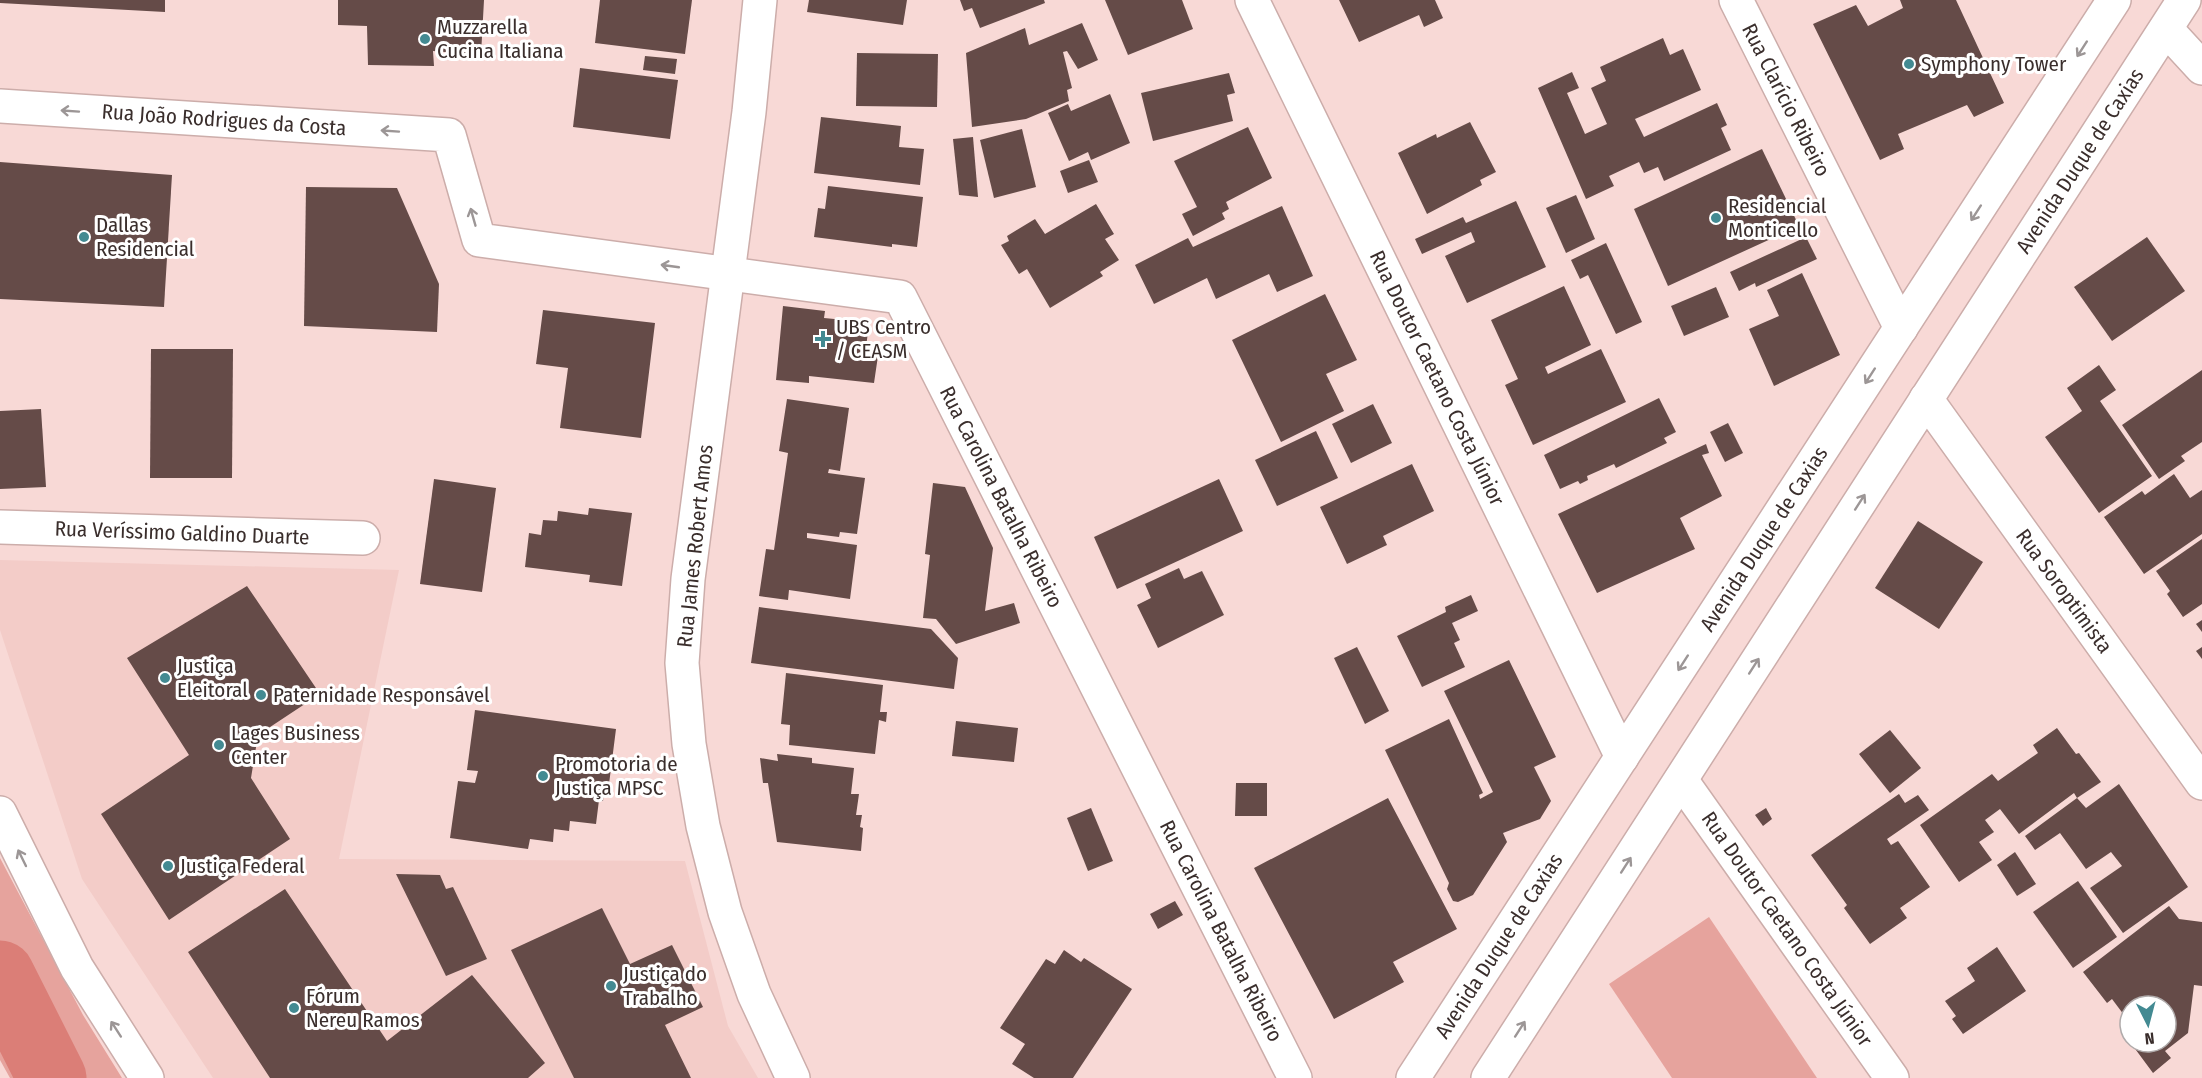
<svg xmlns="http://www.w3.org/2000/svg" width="2202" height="1078" viewBox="0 0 2202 1078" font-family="'Fira Sans Condensed',sans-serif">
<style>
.built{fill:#f3ccc8}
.green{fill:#e6a39d}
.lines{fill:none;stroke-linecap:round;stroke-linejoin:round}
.river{stroke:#db7e77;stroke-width:69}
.building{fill:#654b48}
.street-casing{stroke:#ccadaa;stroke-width:36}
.secondary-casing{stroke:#ccadaa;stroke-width:36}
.primary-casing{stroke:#ccadaa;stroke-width:36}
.street{stroke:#fff;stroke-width:33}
.secondary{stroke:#fff;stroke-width:33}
.primary{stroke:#fff;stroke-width:33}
.oneway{stroke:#9c9696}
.poi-dot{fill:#438a92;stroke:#fff;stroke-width:2}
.labels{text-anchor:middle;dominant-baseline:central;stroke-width:6;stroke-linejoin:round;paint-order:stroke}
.poi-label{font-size:21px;fill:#3a2e2c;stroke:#fff;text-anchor:start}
.street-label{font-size:21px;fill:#3a2e2c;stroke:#fff}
</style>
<rect width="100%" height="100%" fill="#f8d9d6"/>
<path class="built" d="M0 560 399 570 339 859 685 861 728 1026 758 1078H213L82 879 0 630Z"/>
<g class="green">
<path d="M0 858 83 1015 122 1078H10L0 1060Z"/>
<path d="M1709 917 1817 1078H1672L1609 984Z"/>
</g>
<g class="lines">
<path class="river" d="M0 975 52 1078"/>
</g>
<g class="building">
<path d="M0 0H165V12L0 3Z"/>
<path d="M338 0H484L481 55 433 51 434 66 368 65 367 26 338 25Z"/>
<path d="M600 0H692L685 54 595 43Z"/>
<path d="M809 0H907L903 25 807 12Z"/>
<path d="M960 0H1044L1045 3 980 28 972 8 964 11Z"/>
<path d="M1105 0H1182L1193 29 1128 55Z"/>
<path d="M1339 0H1435L1443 18 1424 27 1419 15 1359 42Z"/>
<path d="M1900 0H1956L2004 103 1974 117 1967 105 1898 134 1904 149 1880 160 1813 24 1856 5 1868 26 1903 8Z"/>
<path d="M1082 23 1098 60 1078 69 1067 51 1063 52 1072 88 1067 90 1069 101 1026 119 972 127 966 53 1025 28 1029 45Z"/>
<path d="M1663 38 1670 55 1683 49 1701 90 1635 119 1644 137 1717 103 1727 125 1721 128 1731 150 1664 181 1658 167 1644 173 1639 162 1609 176 1614 186 1586 199 1538 88 1572 72 1579 88 1567 93 1585 134 1607 124 1591 88 1606 81 1600 67Z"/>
<path d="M857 53 938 54 937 107 856 106Z"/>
<path d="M645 56 677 59 675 74 643 70Z"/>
<path d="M580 68 678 80 670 139 573 127Z"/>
<path d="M1229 73 1235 93 1227 95 1233 121 1153 141 1141 93Z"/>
<path d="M1110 94 1130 143 1091 160 1088 152 1069 161 1048 113 1068 104 1071 111Z"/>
<path d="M821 117 901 126 899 147 924 149 920 185 814 173Z"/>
<path d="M1470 122 1496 172 1480 180 1482 185 1427 214 1398 153 1436 134 1437 138Z"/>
<path d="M1248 127 1272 178 1226 202 1229 209 1222 213 1225 219 1193 236 1182 214 1197 207 1174 161Z"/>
<path d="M1022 129 1036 187 994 198 980 140Z"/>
<path d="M973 137 978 197 959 195 953 139Z"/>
<path d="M1762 149 1799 226 1668 286 1634 209Z"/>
<path d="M1089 160 1098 182 1068 193 1060 171Z"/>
<path d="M0 162 172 175 164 307 0 299Z"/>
<path d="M828 186 923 197 917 247 892 244V247L814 237 818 208 825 209Z"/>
<path d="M306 187 397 188 439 284 437 332 304 326Z"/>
<path d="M1576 195 1595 239 1566 253 1546 208Z"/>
<path d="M1516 201 1546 267 1467 303 1445 256 1475 242 1471 232 1422 254 1415 239 1463 217 1466 223Z"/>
<path d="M1096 204 1114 234 1105 239 1119 260 1100 272 1103 276 1050 308 1027 269 1019 274 1001 245 1009 241 1007 236 1035 219 1045 234Z"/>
<path d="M1282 206 1313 276 1277 292 1269 274 1216 299 1207 278 1154 304 1135 265 1188 238 1193 247Z"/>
<path d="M1806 237 1817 259 1756 287 1755 283 1739 291 1730 272Z"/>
<path d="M2147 237 2185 291 2112 341 2074 287Z"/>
<path d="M1606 243 1642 322 1616 334 1588 275 1580 279 1571 260Z"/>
<path d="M1802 273 1840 355 1774 386 1749 329 1779 316 1767 290Z"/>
<path d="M1564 286 1591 345 1545 367 1548 374 1601 349 1626 402 1533 445 1505 385 1518 379 1491 320Z"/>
<path d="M1716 287 1729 317 1684 336 1671 306Z"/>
<path d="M1325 294 1357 360 1326 374 1344 411 1281 442 1232 340Z"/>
<path d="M783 306 825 311 824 318 855 321 854 330 868 332 866 347 879 349 874 383 809 376V383L776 380Z"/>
<path d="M543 310 655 323 641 438 560 428 568 368 536 364Z"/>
<path d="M151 349H233L232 478H150Z"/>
<path d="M2099 365 2116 390 2100 401 2152 476 2099 513 2045 437 2082 411 2067 388Z"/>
<path d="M2202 370V442L2181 456 2185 461 2159 479 2122 425Z"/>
<path d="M1659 398 1676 432 1664 438 1667 443 1616 468 1614 464 1587 476 1588 480 1580 484 1578 481 1560 489 1544 455Z"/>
<path d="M787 399 849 408 840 471 829 469 828 473 865 478 857 534 840 532 839 537 807 533V538L857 545 850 599 789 590 788 600 759 596 766 549 774 550 788 453 779 451Z"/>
<path d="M1373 404 1392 443 1351 463 1332 424Z"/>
<path d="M41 409 46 487 0 489V411Z"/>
<path d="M1728 423 1743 453 1725 462 1710 432Z"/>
<path d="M1316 431 1338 478 1277 506 1255 460Z"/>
<path d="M1706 444 1709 453 1702 455 1722 496 1680 518 1695 549 1597 593 1558 514Z"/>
<path d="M1412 464 1434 511 1383 536 1387 545 1347 564 1320 507Z"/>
<path d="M2174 474 2190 498 2202 490V534L2144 574 2104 517 2142 491 2145 495Z"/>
<path d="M434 479 496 488 482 592 420 584Z"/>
<path d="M1219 479 1243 531 1117 589 1094 537Z"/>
<path d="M933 483 965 487 993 548 985 611 1014 603 1020 623 956 644 936 619 923 618 930 555 925 554Z"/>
<path d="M589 508 632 513 622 586 589 582 590 575 525 567 529 533 541 535 543 520 557 521 558 511 588 515Z"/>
<path d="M1918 521 1983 562 1939 629 1875 588Z"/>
<path d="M2202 539V604L2183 617 2167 594 2170 591 2156 571Z"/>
<path d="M1179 568 1184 579 1202 571 1224 615 1158 648 1137 605 1151 598 1145 584Z"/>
<path d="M247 586 320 694 258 735 251 778 290 839 169 920 101 814 189 755 127 658Z"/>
<path d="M1471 595 1478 611 1452 623 1460 640 1454 643 1465 667 1422 687 1397 636 1446 612 1445 607Z"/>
<path d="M759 607 931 629 958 658 954 689 751 663Z"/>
<path d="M2202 620V632L2196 624Z"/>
<path d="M1357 647 1389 711 1365 724 1334 658Z"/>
<path d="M2202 647V659L2196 651Z"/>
<path d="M1509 660 1556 757 1534 767 1551 801 1540 819 1503 833 1507 842 1473 895 1458 902 1453 901 1447 889 1449 883 1385 750 1449 719 1483 793 1479 795 1480 799 1493 792 1444 691Z"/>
<path d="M786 673 883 685 880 712H887L886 722 879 720 875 754 789 745 790 725 781 724Z"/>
<path d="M475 710 616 729 608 792 604 791 603 801 599 800 596 824 570 821 569 831 554 829 553 842 530 839 528 849 450 838 458 781 475 783 478 771 467 770Z"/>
<path d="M956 721 1018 728 1014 762 952 756Z"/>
<path d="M2057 728 2076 754 2079 753 2101 782 2077 798 2074 793 2019 834 2000 809 1985 820 1994 832 1979 842 1992 860 1959 882 1920 825 1992 774 1998 781 2038 753 2033 745Z"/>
<path d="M1890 730 1921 768 1890 793 1859 754Z"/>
<path d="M777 754 812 758V763L854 768 851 794H859L856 815H862L860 827 863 828 861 851 777 842 768 783H763L760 758 778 761Z"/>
<path d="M1236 783H1267V816H1235Z"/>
<path d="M2119 784 2188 887 2123 933 2090 888 2122 866 2111 852 2086 869 2060 833 2035 850 2025 836 2077 798 2086 808Z"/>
<path d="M1899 794 1905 803 1918 795 1929 810 1887 839 1891 845 1898 841 1930 887 1900 908 1907 918 1870 944 1844 908 1847 905 1811 855Z"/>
<path d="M1388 798 1457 929 1393 962 1404 982 1334 1019 1254 868Z"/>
<path d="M1091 808 1113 861 1088 871 1067 818Z"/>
<path d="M1766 808 1772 819 1763 826 1755 815Z"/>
<path d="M2015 852 2036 884 2017 896 1997 865Z"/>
<path d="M396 874 440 875 446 889 453 887 487 959 446 976Z"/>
<path d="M2078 881 2117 937 2073 968 2033 912Z"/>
<path d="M285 889 387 1041 472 975 545 1063 528 1078H270L188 952Z"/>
<path d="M1175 901 1183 915 1158 929 1150 914Z"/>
<path d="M2169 906 2179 919 2202 922V986L2194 985 2188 1033 2165 1051 2171 1058 2153 1073 2133 1046 2138 1042H2166V1006H2130V1023L2112 999 2107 1003 2083 972Z"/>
<path d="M602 908 630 964 672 945 703 1007 665 1025 691 1078H574L511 950Z"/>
<path d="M1997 947 2026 991 1963 1034 1952 1019 1956 1016 1945 1001 1975 981 1967 968Z"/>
<path d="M1064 950 1081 962 1084 958 1132 989 1073 1078H1034L1012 1064 1025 1044 1000 1028 1046 959 1055 964Z"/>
</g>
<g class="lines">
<defs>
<g id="street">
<path d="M760 0 749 112 688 579 682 663 689 744 703 826 725 912 754 994 793 1078"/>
<path d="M1252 0 1622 757"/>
<path d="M1736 0 1901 328"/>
<path d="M2166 29 2202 68"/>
<path d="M0 106 449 135 479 240 900 297 1295 1078"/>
<path d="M1926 399 2202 783"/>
<path d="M0 527 363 538"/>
<path d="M1681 780 1892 1078"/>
</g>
<g id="secondary">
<path d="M1413 1078 2114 0"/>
<path d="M1488 1078 2184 0"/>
</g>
<path id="primary" d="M0 813 77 968 147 1078"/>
</defs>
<use href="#street" class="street-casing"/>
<use href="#secondary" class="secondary-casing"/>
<use href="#primary" class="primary-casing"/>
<use href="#street" class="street"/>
<use href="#secondary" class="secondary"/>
<use href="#primary" class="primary"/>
</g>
<defs><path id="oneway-shaft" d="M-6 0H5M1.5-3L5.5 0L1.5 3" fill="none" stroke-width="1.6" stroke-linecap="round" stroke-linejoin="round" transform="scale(1.5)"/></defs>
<g class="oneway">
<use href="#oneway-shaft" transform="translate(2082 49) rotate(123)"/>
<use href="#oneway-shaft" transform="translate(70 111) rotate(-176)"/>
<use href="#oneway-shaft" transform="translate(390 131) rotate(-176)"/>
<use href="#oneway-shaft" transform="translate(1976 213) rotate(123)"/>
<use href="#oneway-shaft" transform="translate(473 217) rotate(-106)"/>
<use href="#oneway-shaft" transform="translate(670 266) rotate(-172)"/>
<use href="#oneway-shaft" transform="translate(1870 376) rotate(123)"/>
<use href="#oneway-shaft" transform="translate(1860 502) rotate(-57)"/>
<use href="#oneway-shaft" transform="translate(1683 663) rotate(123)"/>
<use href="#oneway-shaft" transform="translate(1754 666) rotate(-57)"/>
<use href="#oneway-shaft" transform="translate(22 858) rotate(-116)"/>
<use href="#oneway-shaft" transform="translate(1626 865) rotate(-57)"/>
<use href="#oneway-shaft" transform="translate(116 1029) rotate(-123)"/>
<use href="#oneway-shaft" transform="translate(1520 1029) rotate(-57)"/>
</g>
<g class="poi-dot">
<circle cx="425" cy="39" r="6"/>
<circle cx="1909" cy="64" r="6"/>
<circle cx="1716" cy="218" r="6"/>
<circle cx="84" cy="237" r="6"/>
<path d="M820 330h6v6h6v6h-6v6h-6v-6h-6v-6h6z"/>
<circle cx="165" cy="678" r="6"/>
<circle cx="261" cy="695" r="6"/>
<circle cx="219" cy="745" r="6"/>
<circle cx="543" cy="776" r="6"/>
<circle cx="168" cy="866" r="6"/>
<circle cx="611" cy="986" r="6"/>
<circle cx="294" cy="1008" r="6"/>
</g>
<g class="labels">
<g class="poi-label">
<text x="437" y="27">Muzzarella<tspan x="437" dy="24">Cucina Italiana</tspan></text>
<text x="1921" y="64">Symphony Tower</text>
<text x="1728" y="206">Residencial<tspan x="1728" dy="24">Monticello</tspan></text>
<text x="96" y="225">Dallas<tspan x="96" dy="24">Residencial</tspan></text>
<text x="836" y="327">UBS Centro<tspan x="836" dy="24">/ CEASM</tspan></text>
<text x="177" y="666">Justiça<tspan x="177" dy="24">Eleitoral</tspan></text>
<text x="273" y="695">Paternidade Responsável</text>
<text x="231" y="733">Lages Business<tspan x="231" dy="24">Center</tspan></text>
<text x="555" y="764">Promotoria de<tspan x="555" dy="24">Justiça MPSC</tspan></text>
<text x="180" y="866">Justiça Federal</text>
<text x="623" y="974">Justiça do<tspan x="623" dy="24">Trabalho</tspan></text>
<text x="306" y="996">Fórum<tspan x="306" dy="24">Nereu Ramos</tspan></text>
</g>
<g class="street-label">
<text transform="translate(1786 100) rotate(63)">Rua Clarício Ribeiro</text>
<text transform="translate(224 120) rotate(4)">Rua João Rodrigues da Costa</text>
<text transform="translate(2080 161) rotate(-57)">Avenida Duque de Caxias</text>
<text transform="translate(1437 378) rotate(64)">Rua Doutor Caetano Costa Júnior</text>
<text transform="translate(1001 497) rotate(63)">Rua Carolina Batalha Ribeiro</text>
<text transform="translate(182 533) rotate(2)">Rua Veríssimo Galdino Duarte</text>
<text transform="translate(1764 539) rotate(-57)">Avenida Duque de Caxias</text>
<text transform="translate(695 546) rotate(-84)">Rua James Robert Amos</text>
<text transform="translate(2064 591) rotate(54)">Rua Soroptimista</text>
<text transform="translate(1787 929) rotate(55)">Rua Doutor Caetano Costa Júnior</text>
<text transform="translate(1221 931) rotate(63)">Rua Carolina Batalha Ribeiro</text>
<text transform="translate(1499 946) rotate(-57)">Avenida Duque de Caxias</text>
</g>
</g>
<g transform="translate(2148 1024) rotate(174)"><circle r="28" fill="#ffffff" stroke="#b0abab" stroke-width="1.5"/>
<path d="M0-4.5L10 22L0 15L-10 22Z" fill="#438a92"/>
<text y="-9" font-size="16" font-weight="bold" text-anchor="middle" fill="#3a2e2c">N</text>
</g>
</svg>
